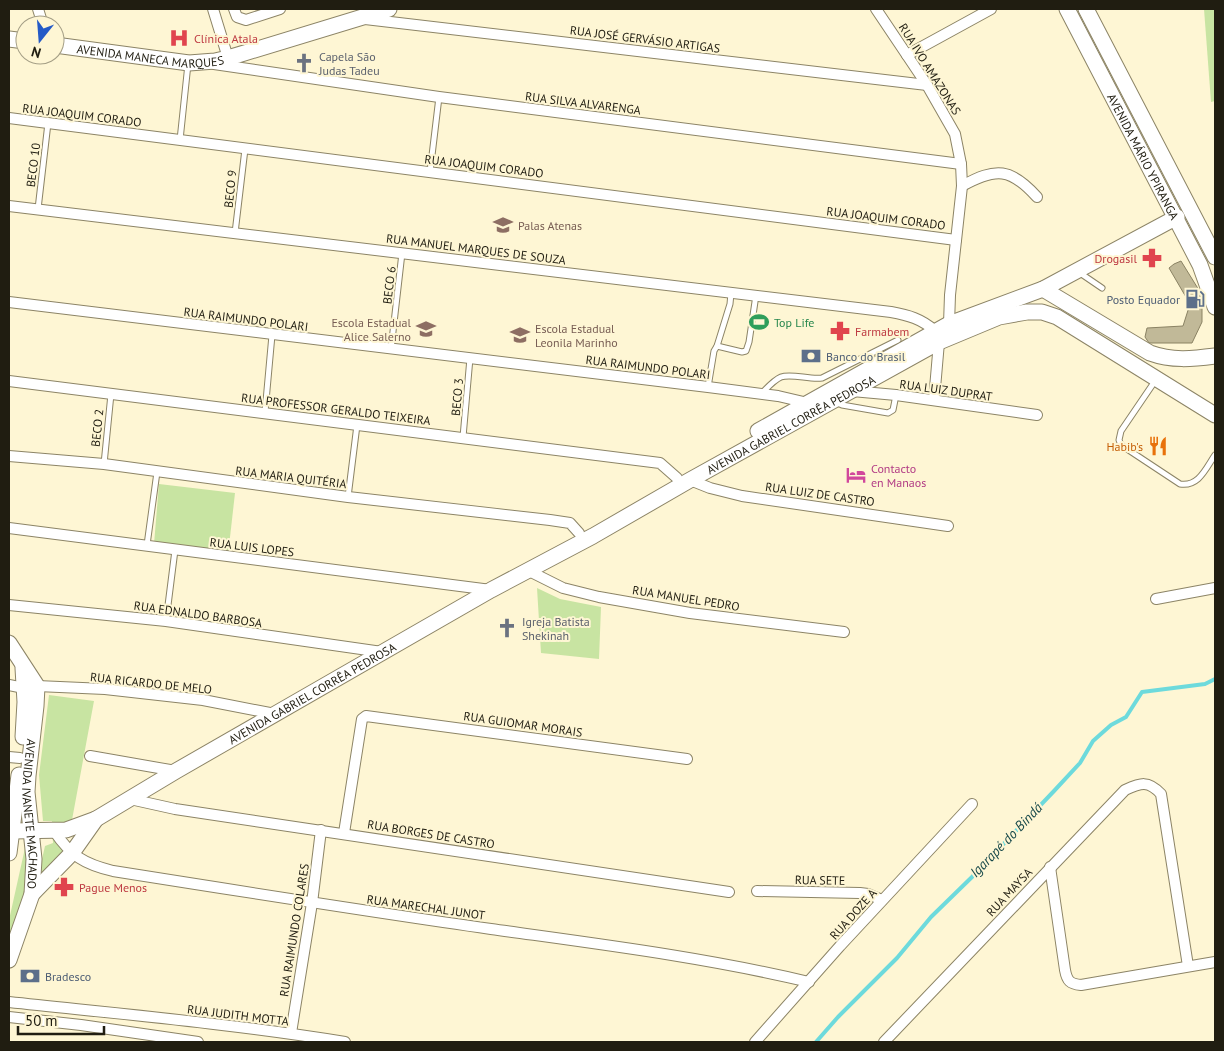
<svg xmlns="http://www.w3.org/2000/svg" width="1224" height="1051" viewBox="0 0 1224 1051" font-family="'PT Sans',sans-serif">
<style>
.green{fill:#c8e4a2}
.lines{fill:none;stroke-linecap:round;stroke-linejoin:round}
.stream{stroke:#6ddadc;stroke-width:4}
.building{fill:#c1b998;stroke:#8a8263}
.lane-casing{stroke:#8c8466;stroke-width:7}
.street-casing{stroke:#8c8466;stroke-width:12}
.secondary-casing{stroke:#8c8466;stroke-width:17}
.lane{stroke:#fff;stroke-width:5}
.street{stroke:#fff;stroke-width:10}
.secondary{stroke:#fff;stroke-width:15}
.labels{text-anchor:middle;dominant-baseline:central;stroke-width:4;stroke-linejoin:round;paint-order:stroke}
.health-label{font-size:12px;fill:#be3a42;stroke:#fef6d4;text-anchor:start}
.street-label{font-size:12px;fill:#201d11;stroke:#fef6d4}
.worship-label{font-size:12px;fill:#5b616d;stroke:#fef6d4;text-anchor:start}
.education-label{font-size:12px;fill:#785e54;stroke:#fef6d4;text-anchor:start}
.service-label{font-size:12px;fill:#4e5e75;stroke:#fef6d4;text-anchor:start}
.leisure-label{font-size:12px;fill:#27864d;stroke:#fef6d4;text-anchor:start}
.food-label{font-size:12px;fill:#c56008;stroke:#fef6d4;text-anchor:end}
.hotel-label{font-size:12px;fill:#b23c85;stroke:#fef6d4;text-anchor:start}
.water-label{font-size:14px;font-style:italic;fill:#164849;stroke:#fef6d4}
</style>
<rect width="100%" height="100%" fill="#fef6d4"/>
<g class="green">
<path d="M1204 9H1215V101L1211 102Z"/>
<path d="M159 484 235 493 228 555 154 544Z"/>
<path d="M537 588 560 599 601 607 599 659 541 653Z"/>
<path d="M49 695 94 701 72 820 65 822H56V843L64 848 65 853 41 886 42 864 33 863 9 959V920L25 848 31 849 33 860 42 859 45 846 53 843 52 821H43L39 775Z"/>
</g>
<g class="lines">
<path class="stream" d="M816 1042 838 1017 897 958 931 917 972 877 1054 791 1080 763 1093 741 1111 725 1126 717 1142 692 1205 684 1215 679"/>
</g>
<path class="building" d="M1181 261 1202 295V322L1192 343H1149L1145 337 1147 328 1183 326 1190 304 1169 268 1174 264Z"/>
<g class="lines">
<defs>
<g id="lane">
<path d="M180 140 188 64"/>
<path d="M430 172 439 97"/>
<path d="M38 209 48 123"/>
<path d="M235 233 245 149"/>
<path d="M1080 273 1102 288"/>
<path d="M717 346 742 352 746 351 749 342 756 295"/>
<path d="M391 349 402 253"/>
<path d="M1155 381 1121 431 1119 440 1121 445 1180 484C1199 487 1206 468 1215 455"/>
<path d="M708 387 714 351 717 346 730 304 731 293"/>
<path d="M762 393C768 387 774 380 781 377 791 373 810 380 822 378L898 340"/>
<path d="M835 402 842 405 888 413 893 410 896 395"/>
<path d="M265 412 272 335"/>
<path d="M463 437 470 358"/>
<path d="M104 464 111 394"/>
<path d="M348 497 357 425"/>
<path d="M147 545 157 472"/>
<path d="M166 621 175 550"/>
</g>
<g id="street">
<path d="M38 9 43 25"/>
<path d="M213 9 228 58"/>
<path d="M234 9 237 17 246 20 280 9"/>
<path d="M876 9 927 85 955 134 961 164 962 186 950 295 949 324"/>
<path d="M365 19 927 85"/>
<path d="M907 55 991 9"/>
<path d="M214 64 439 97 961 164"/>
<path d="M9 118 956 240"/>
<path d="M962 186C996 167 1011 168 1037 197"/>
<path d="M9 206 891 312C908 315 922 319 935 331"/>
<path d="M9 302 708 387 778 396 808 403"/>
<path d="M9 381 660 463 677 478"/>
<path d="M852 391 896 395 1037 415"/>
<path d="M934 400 939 342"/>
<path d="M9 456 104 464 348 497 550 520 570 523 579 533"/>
<path d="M690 480 710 488 742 496 948 526"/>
<path d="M9 528 491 590"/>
<path d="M529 571 563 588 599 597 690 613 844 632"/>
<path d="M1156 599 1215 588"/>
<path d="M9 605 166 621 382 652"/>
<path d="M9 685 24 688 37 686 105 689 203 700 275 714"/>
<path d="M90 756 176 771"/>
<path d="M9 757 20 758"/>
<path d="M130 799 175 809 729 892"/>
<path d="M54 831C71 856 84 864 113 871 239 891 365 911 491 929 598 944 704 957 809 982"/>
<path d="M344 833 362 719 366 716 687 759"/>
<path d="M1050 867 1065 970C1067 981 1070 984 1081 985L1215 962"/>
<path d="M757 891 860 893 868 894 882 900"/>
<path d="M9 1002C121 1014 234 1024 345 1042"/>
<path d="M9 1017 81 1025 198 1042"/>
<path d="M291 1033 312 903 321 830"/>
<path d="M755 1042 840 946 972 804"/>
<path d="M884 1042 1125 790C1141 783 1148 780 1161 794L1188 966"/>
</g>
<g id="secondary">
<path id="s1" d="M1067 9 1200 265 1215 307"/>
<path d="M1086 9 1215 257"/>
<path d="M9 39 25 41"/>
<path id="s2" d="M55 45 189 63 215 61 228 58 389 9"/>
<path d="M1043 289 1150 353C1172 361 1192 359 1215 356"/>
<path d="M758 431 949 324 1043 289 1177 217"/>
<path id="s3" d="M9 643 37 686 36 706 28 776 27 792 34 859 32 894 9 960"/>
<path d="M23 737 25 702 23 668"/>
<path id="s4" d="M12 831 66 830 96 819 176 771 491 590 593 536 690 480 939 342 999 317 1027 312H1042L1057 317 1215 415"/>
<path d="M9 853 19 775"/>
<path d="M32 894 72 853 96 819"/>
</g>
</defs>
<use href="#lane" class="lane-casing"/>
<use href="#street" class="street-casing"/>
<use href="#secondary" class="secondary-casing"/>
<use href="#lane" class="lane"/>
<use href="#street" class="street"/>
<use href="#secondary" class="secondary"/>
</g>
<defs>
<symbol id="hospital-bare" viewBox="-9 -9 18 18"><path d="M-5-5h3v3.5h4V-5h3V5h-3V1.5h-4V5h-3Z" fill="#e0444e" stroke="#fef6d4" stroke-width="2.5" paint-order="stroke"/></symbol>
<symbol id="church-bare" viewBox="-9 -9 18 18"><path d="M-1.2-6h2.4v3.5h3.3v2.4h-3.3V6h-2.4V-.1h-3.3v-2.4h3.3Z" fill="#6b7280" stroke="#fef6d4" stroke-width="2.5" paint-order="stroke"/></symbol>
<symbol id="school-bare" viewBox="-9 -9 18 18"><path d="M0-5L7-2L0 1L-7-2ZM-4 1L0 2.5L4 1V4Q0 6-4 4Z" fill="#8d6e63" stroke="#fef6d4" stroke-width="2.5" paint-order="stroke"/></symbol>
<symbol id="pharmacy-bare" viewBox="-9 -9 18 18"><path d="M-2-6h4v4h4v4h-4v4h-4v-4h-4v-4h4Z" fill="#e0444e" stroke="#fef6d4" stroke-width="2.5" paint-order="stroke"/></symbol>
<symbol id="fuel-bare" viewBox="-9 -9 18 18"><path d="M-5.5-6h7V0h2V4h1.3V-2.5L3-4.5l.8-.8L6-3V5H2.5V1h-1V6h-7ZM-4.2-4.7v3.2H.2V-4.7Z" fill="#5c6f8a" stroke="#fef6d4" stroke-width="2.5" paint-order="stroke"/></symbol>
<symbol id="stadium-bare" viewBox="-9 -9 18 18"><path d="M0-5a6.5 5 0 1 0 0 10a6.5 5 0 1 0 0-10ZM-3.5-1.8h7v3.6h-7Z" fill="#2e9e5b" stroke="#fef6d4" stroke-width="2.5" paint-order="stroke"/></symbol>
<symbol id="bank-bare" viewBox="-9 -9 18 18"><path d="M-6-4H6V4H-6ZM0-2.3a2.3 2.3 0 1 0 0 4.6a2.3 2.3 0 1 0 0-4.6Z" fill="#5c6f8a" stroke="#fef6d4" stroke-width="2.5" paint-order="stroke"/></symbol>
<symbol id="restaurant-bare" viewBox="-9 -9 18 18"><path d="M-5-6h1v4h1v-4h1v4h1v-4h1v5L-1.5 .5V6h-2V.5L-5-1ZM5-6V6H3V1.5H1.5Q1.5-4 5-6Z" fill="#e8710a" stroke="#fef6d4" stroke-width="2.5" paint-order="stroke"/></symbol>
<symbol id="hotel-bare" viewBox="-9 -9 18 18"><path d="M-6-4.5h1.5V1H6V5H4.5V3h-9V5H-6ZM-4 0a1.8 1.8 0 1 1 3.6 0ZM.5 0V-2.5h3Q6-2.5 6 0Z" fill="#d1479c" stroke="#fef6d4" stroke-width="2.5" paint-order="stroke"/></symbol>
</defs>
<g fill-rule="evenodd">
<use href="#hospital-bare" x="165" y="24" width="28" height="28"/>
<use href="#church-bare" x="290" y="49" width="28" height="28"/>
<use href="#school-bare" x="489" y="211" width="28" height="28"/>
<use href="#pharmacy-bare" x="1138" y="244" width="28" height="28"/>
<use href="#fuel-bare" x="1181" y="285" width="28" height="28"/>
<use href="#stadium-bare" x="745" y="308" width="28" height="28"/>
<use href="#school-bare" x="412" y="315" width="28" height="28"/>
<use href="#pharmacy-bare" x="826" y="317" width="28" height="28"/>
<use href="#school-bare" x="506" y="321" width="28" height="28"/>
<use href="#bank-bare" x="797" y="342" width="28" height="28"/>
<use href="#restaurant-bare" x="1144" y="432" width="28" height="28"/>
<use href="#hotel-bare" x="842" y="461" width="28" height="28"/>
<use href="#church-bare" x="493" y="614" width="28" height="28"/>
<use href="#pharmacy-bare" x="50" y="873" width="28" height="28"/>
<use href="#bank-bare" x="16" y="962" width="28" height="28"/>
</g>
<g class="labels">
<g class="health-label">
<text x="194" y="38">Clínica Atala</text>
<text x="1137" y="258" text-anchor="end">Drogasil</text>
<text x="855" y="331">Farmabem</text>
<text x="79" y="887">Pague Menos</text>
</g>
<g class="street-label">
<text transform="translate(645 39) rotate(7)">RUA JOSÉ GERVÁSIO ARTIGAS</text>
<text stroke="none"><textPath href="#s2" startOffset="96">AVENIDA MANECA MARQUES</textPath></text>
<text transform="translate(930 69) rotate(58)">RUA IVO AMAZONAS</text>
<text transform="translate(583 103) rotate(7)">RUA SILVA ALVARENGA</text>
<text transform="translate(82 115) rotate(7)">RUA JOAQUIM CORADO</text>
<text stroke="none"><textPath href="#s1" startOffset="166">AVENIDA MÁRIO YPIRANGA</textPath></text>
<text transform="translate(33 165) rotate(-83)">BECO 10</text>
<text transform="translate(484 166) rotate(7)">RUA JOAQUIM CORADO</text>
<text transform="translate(230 189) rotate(-84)">BECO 9</text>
<text transform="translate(886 218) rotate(7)">RUA JOAQUIM CORADO</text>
<text transform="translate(476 249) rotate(7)">RUA MANUEL MARQUES DE SOUZA</text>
<text transform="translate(389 285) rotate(-83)">BECO 6</text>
<text transform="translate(246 319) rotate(7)">RUA RAIMUNDO POLARI</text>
<text transform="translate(648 367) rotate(7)">RUA RAIMUNDO POLARI</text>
<text transform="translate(946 390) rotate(8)">RUA LUIZ DUPRAT</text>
<text transform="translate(457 397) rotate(-85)">BECO 3</text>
<text transform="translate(336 409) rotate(7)">RUA PROFESSOR GERALDO TEIXEIRA</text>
<text stroke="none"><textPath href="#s4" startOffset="885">AVENIDA GABRIEL CORRÊA PEDROSA</textPath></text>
<text transform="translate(97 428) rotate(-84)">BECO 2</text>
<text transform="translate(291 477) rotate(7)">RUA MARIA QUITÉRIA</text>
<text transform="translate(820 494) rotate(8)">RUA LUIZ DE CASTRO</text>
<text transform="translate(252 547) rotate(7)">RUA LUIS LOPES</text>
<text transform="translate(686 598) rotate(9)">RUA MANUEL PEDRO</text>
<text transform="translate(198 614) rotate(8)">RUA EDNALDO BARBOSA</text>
<text transform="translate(151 683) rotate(6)">RUA RICARDO DE MELO</text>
<text stroke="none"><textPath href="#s4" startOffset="336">AVENIDA GABRIEL CORRÊA PEDROSA</textPath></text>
<text transform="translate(523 724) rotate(8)">RUA GUIOMAR MORAIS</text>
<text stroke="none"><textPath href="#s3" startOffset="180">AVENIDA IVANETE MACHADO</textPath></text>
<text transform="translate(431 834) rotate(9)">RUA BORGES DE CASTRO</text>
<text transform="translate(820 880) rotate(1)">RUA SETE</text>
<text transform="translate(1009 892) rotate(-47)">RUA MAYSA</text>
<text transform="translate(426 907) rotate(8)">RUA MARECHAL JUNOT</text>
<text transform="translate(853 914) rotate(-48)">RUA DOZE A</text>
<text transform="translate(294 930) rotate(-81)">RUA RAIMUNDO COLARES</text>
<text transform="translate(238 1015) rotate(7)">RUA JUDITH MOTTA</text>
</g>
<g class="worship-label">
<text x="319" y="56">Capela São<tspan x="319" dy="14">Judas Tadeu</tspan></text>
<text x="522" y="621">Igreja Batista<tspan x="522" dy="14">Shekinah</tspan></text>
</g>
<g class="education-label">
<text x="518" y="225">Palas Atenas</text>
<text x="411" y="322" text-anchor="end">Escola Estadual<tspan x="411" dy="14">Alice Salerno</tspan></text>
<text x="535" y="328">Escola Estadual<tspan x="535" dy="14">Leonila Marinho</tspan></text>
</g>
<g class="service-label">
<text x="1180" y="299" text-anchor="end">Posto Equador</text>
<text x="826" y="356">Banco do Brasil</text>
<text x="45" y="976">Bradesco</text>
</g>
<g class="leisure-label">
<text x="774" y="322">Top Life</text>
</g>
<g class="food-label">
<text x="1143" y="446">Habib's</text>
</g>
<g class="hotel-label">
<text x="871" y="468">Contacto<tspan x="871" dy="14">en Manaos</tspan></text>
</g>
<g class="water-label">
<text transform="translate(1006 840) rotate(-46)">Igarapé do Bindá</text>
</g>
</g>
<rect width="1224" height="1051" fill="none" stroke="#201d11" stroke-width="20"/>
<g transform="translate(40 40) rotate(197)"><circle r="24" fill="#fef6d4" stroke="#a59f86"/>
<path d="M0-4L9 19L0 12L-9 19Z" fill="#245ac7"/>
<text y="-8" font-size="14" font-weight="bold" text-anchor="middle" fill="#201d11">N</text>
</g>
<path d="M18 1026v8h86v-8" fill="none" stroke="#201d11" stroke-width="2.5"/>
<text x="25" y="1026" font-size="15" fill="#201d11" stroke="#fef6d4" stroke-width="4" paint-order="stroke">50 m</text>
</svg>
